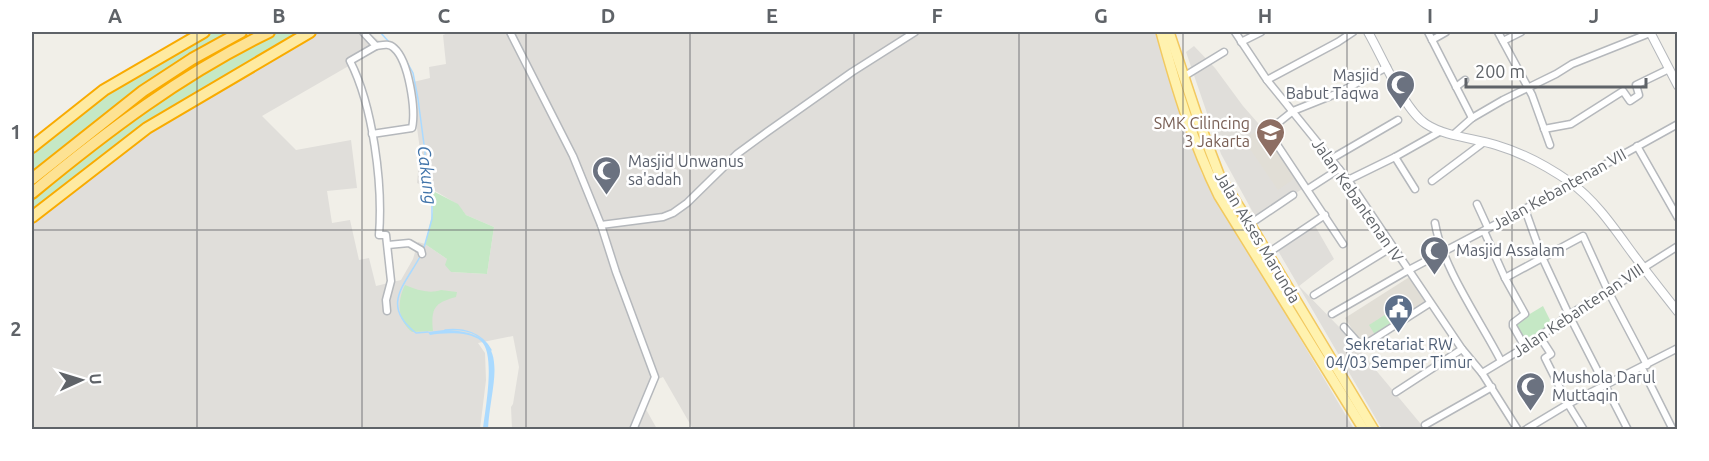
<svg xmlns="http://www.w3.org/2000/svg" width="1709" height="461" viewBox="0 0 1709 461" font-family="Ubuntu,sans-serif">
<style>
.industrial{fill:#e0deda}
.education{fill:#e1ded6}
.green{fill:#c5e8c5}
.water{fill:#aadaff}
.lines{fill:none;stroke-linecap:round;stroke-linejoin:round}
.stream{stroke:#aadaff;stroke-width:1.5}
.minor-casing{stroke:#b5b8bc;stroke-width:9}
.tertiary-casing{stroke:#b5b8bc;stroke-width:10}
.primary-casing{stroke:#f2c960;stroke-width:12}
.trunk-casing{stroke:#f9ab00;stroke-width:14}
.motorway-casing{stroke:#f9ab00;stroke-width:14}
.minor{stroke:#fff;stroke-width:6}
.tertiary{stroke:#fff;stroke-width:8}
.primary{stroke:#fff2af;stroke-width:9}
.trunk{stroke:#feeaa1;stroke-width:10}
.motorway{stroke:#fde293;stroke-width:10}
.grid{fill:none;stroke:#5f6368;stroke-width:1.5;stroke-opacity:0.55}
.labels{text-anchor:middle;dominant-baseline:central;stroke-width:5;stroke-linejoin:round;paint-order:stroke}
.worship-label{font-size:16px;fill:#5b616d;stroke:#fff;text-anchor:start}
.education-label{font-size:16px;fill:#785e54;stroke:#fff;text-anchor:end}
.street-label{font-size:16px;fill:#5f6368;stroke:#fff}
.service-label{font-size:16px;fill:#4e5e75;stroke:#fff}
.water-label{font-size:18px;font-style:italic;fill:#4174aa;stroke:#fff}
.neatline{fill:none;stroke:#5f6368;stroke-width:2}
.grid-label{font-size:20px;text-anchor:middle;font-weight:bold;fill:#5f6368}
</style>
<rect width="100%" height="100%" fill="#f1efe8"/>
<g class="industrial">
<path d="M310 32H367L385 45 262 116 296 150 351 140 357 188 327 191 332 223 350 220 359 260 369 258 376 286 401 280 413 259 418 242 425 244 447 259 451 272 487 274 494 227 466 215 457 204 437 192 417 183 420 150 413 98 409 83 430 78 429 67 446 64 443 35 450 32H1158L1164 57 1202 174 1354 429H693L663 377 654 381 643 404 657 429H512L511 407 513 404 519 367 513 336 478 343 485 353 486 380 480 429H32V220L108 158Z"/>
<path d="M1194 46 1215 68 1243 106 1287 156 1307 186 1256 218 1221 154 1186 52Z"/>
<path d="M1314 224 1334 259 1299 286 1344 332 1425 429H1382L1277 249Z"/>
</g>
<g class="education">
<path d="M1263 126 1298 176 1278 190 1244 140Z"/>
<path d="M1411 276 1428 303 1362 345 1345 318Z"/>
</g>
<g class="green">
<path d="M204 32H242L192 59 32 179V147L91 99Z"/>
<path d="M269 32H310L159 120 32 217V193L129 116Z"/>
<path d="M431 190 458 204 466 215 494 227 487 274 451 272 445 265 447 259 425 244 433 211Z"/>
<path d="M405 285C417 290 429 294 441 290L457 292 456 297C434 303 431 308 433 331L412 332C397 320 397 301 405 285Z"/>
<path d="M1399 306 1405 316 1375 335 1369 325Z"/>
<path d="M1543 306 1553 326 1521 348 1510 326Z"/>
</g>
<path class="water" d="M444 330C517 331 490 382 488 429H483C485 411 496 354 481 341 469 331 443 333 430 335L428 332Z"/>
<g class="lines">
<g class="stream">
<path d="M380 32 389 42"/>
<path d="M402 53 413 73 418 99 425 152V178L432 198V219L423 251"/>
<path d="M421 255C405 285 380 305 416 333L428 332"/>
<path d="M445 330C464 328 482 333 491 350"/>
</g>
<defs>
<g id="minor">
<path d="M363 32 376 46C383 45 389 43 394 48 409 61 416 110 412 128L372 134"/>
<path d="M510 32 573 156 601 225 663 217 673 213 687 203 737 154 767 132 852 72 915 32"/>
<path d="M1235 32 1267 80 1348 180 1462 349 1482 373 1525 347 1569 315 1678 246"/>
<path d="M1428 32 1472 118"/>
<path d="M1498 32 1532 95 1550 145"/>
<path d="M1432 40 1446 32"/>
<path d="M1503 41 1521 32"/>
<path d="M1241 42 1261 32"/>
<path d="M376 46 350 61C373 106 383 184 379 235H386L391 281 386 300 387 311"/>
<path d="M1183 77 1224 52"/>
<path d="M1267 80 1338 42 1353 32"/>
<path d="M1456 87 1465 80"/>
<path d="M1544 129 1571 124 1623 91 1630 101 1639 95 1636 85 1669 69"/>
<path d="M1454 134 1472 118 1503 100 1556 74 1572 64 1650 33"/>
<path d="M1637 146 1678 218"/>
<path d="M1395 157 1415 189"/>
<path d="M1331 159 1398 120"/>
<path d="M1348 180 1395 157 1441 131"/>
<path d="M1432 181 1484 142"/>
<path d="M1308 189 1339 169"/>
<path d="M1477 204 1488 228"/>
<path d="M1521 211 1527 215 1542 257 1569 315 1628 430"/>
<path d="M1435 223C1442 267 1480 320 1501 361"/>
<path d="M1250 224 1293 195"/>
<path d="M601 225 616 272 655 377 633 430"/>
<path d="M1484 231 1505 278 1525 314 1513 323V326L1525 347"/>
<path d="M1343 244 1268 131 1293 111 1338 93 1387 67"/>
<path d="M388 245 409 243 421 250 422 254"/>
<path d="M1268 253 1325 215"/>
<path d="M1505 278 1583 236 1608 291 1647 365"/>
<path d="M1314 295 1392 247"/>
<path d="M1332 314 1405 272 1521 211 1678 124"/>
<path d="M1344 327 1361 346"/>
<path d="M1540 337 1551 354 1545 358 1568 404 1584 430"/>
<path d="M1361 347 1430 303"/>
<path d="M1642 368 1673 430"/>
<path d="M1482 373 1518 430"/>
<path d="M1396 392 1462 349"/>
<path d="M1425 425 1492 387"/>
<path d="M1525 430 1568 404 1678 348"/>
</g>
<g id="tertiary">
<path d="M1368 32C1382 56 1404 110 1426 124 1446 137 1474 138 1496 145 1523 153 1547 166 1570 182 1596 201 1614 228 1633 254 1648 274 1663 293 1678 312"/>
<path d="M1650 32 1678 86"/>
</g>
<g id="primary">
<path d="M1161 32C1176 87 1193 143 1219 196L1364 430"/>
<path d="M1169 32 1198 119 1220 177 1250 224 1374 430"/>
</g>
<g id="trunk">
<path d="M32 147 104 90 204 32"/>
<path d="M32 217 147 128 310 32"/>
</g>
<g id="motorway">
<path d="M32 179 143 91 192 59 241 32"/>
<path d="M32 193C106 132 182 74 269 32"/>
</g>
</defs>
<use href="#minor" class="minor-casing"/>
<use href="#tertiary" class="tertiary-casing"/>
<use href="#primary" class="primary-casing"/>
<use href="#trunk" class="trunk-casing"/>
<use href="#motorway" class="motorway-casing"/>
<use href="#minor" class="minor"/>
<use href="#tertiary" class="tertiary"/>
<use href="#primary" class="primary"/>
<use href="#trunk" class="trunk"/>
<use href="#motorway" class="motorway"/>
</g>
<path class="grid" d="M197 32V430M362 32V430M526 32V430M690 32V430M854 32V430M1019 32V430M1183 32V430M1347 32V430M1512 32V430M32 230H1678"/>
<defs>
<symbol id="mosque-pin" viewBox="-11 -11 22 30"><path d="M0 17L-7.5 6A9.5 9.5 0 1 1 7.5 6Z" fill="#6b7280" stroke="#fff"/><path d="M3.5-4.9A6 6 0 1 0 3.5 4.9A5 5 0 1 1 3.5-4.9Z" fill="#fff"/></symbol>
<symbol id="school-pin" viewBox="-11 -11 22 30"><path d="M0 17L-7.5 6A9.5 9.5 0 1 1 7.5 6Z" fill="#8d6e63" stroke="#fff"/><path d="M0-5L7-2L0 1L-7-2ZM-4 1L0 2.5L4 1V4Q0 6-4 4Z" fill="#fff"/></symbol>
<symbol id="civic-pin" viewBox="-11 -11 22 30"><path d="M0 17L-7.5 6A9.5 9.5 0 1 1 7.5 6Z" fill="#5c6f8a" stroke="#fff"/><path d="M-.6-6.5H3V-4.5H.6V-3L4-1V1h2V6H-6V1h2V-1L-.6-3ZM-1.2 2.5V6h2.4V2.5Z" fill="#fff"/></symbol>
</defs>
<g fill-rule="evenodd">
<use href="#mosque-pin" x="1384" y="68" width="33" height="45"/>
<use href="#school-pin" x="1254" y="116" width="33" height="45"/>
<use href="#mosque-pin" x="590" y="154" width="33" height="45"/>
<use href="#mosque-pin" x="1418" y="234" width="33" height="45"/>
<use href="#civic-pin" x="1382" y="292" width="33" height="45"/>
<use href="#mosque-pin" x="1514" y="370" width="33" height="45"/>
</g>
<g class="labels">
<g class="worship-label">
<text x="1379" y="75" text-anchor="end">Masjid<tspan x="1379" dy="18">Babut Taqwa</tspan></text>
<text x="628" y="161">Masjid Unwanus<tspan x="628" dy="18">sa'adah</tspan></text>
<text x="1456" y="250">Masjid Assalam</text>
<text x="1552" y="377">Mushola Darul<tspan x="1552" dy="18">Muttaqin</tspan></text>
</g>
<g class="education-label">
<text x="1250" y="123">SMK Cilincing<tspan x="1250" dy="18">3 Jakarta</tspan></text>
</g>
<g class="street-label">
<text transform="translate(1559 189) rotate(-29)">Jalan Kebantenan VII</text>
<text transform="translate(1358 200) rotate(55)">Jalan Kebantenan IV</text>
<text transform="translate(1258 237) rotate(59)">Jalan Akses Marunda</text>
<text transform="translate(1578 310) rotate(-34)">Jalan Kebantenan VIII</text>
</g>
<g class="service-label">
<text x="1399" y="344">Sekretariat RW<tspan x="1399" dy="18">04/03 Semper Timur</tspan></text>
</g>
<g class="water-label">
<text transform="translate(428 175) rotate(83)">Cakung</text>
</g>
</g>
<rect width="1709" height="461" fill="none" stroke="#ffffff" stroke-width="66"/>
<g transform="translate(81 380) rotate(86)" stroke="#ffffff" stroke-width="4.5" paint-order="stroke">
<path d="M0-4.5L10 22L0 15L-10 22Z" fill="#5f6368"/>
<text y="-9" font-size="16" font-weight="bold" text-anchor="middle" fill="#5f6368">U</text>
</g>
<path d="M1466 78v9h180v-9" fill="none" stroke="#5f6368" stroke-width="3"/>
<text x="1475" y="78" font-size="18" fill="#5f6368" stroke="#ffffff" stroke-width="4.5" paint-order="stroke">200 m</text>
<rect x="33" y="33" width="1643" height="395" class="neatline"/>
<g class="grid-label">
<text x="115" y="23">A</text>
<text x="279" y="23">B</text>
<text x="444" y="23">C</text>
<text x="608" y="23">D</text>
<text x="772" y="23">E</text>
<text x="937" y="23">F</text>
<text x="1101" y="23">G</text>
<text x="1265" y="23">H</text>
<text x="1430" y="23">I</text>
<text x="1594" y="23">J</text>
<text x="16" y="139">1</text>
<text x="16" y="336">2</text>
</g>
</svg>
